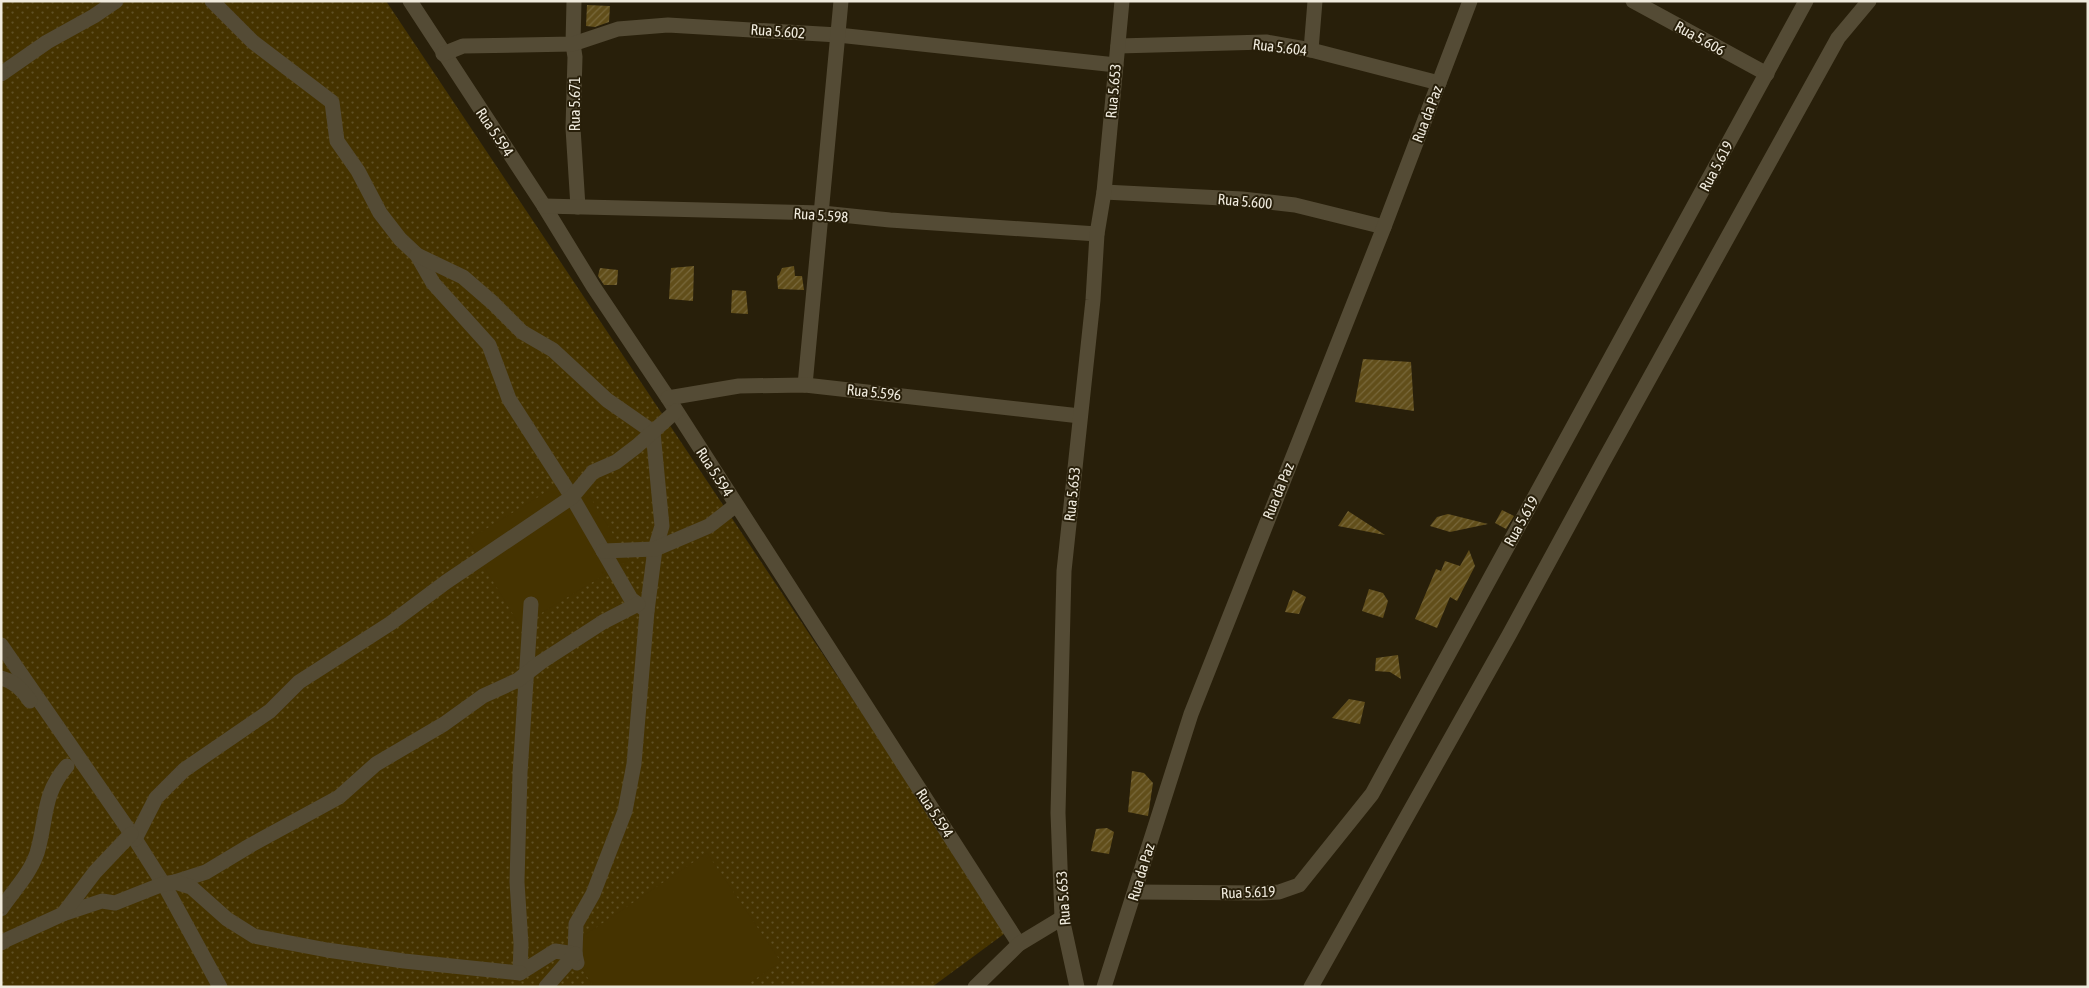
<svg xmlns="http://www.w3.org/2000/svg" width="2089" height="988" viewBox="0 0 2089 988" font-family="'Asap Condensed',sans-serif">
<style>
.grass{fill:url(#grass-dots)}
.pitch{fill:#453300}
.building{fill:url(#building-hatch)}
.lines{fill:none;stroke-linecap:round;stroke-linejoin:round}
.minor{stroke:#544b35;stroke-width:15}
.labels{text-anchor:middle;dominant-baseline:central;stroke-width:4;stroke-linejoin:round;paint-order:stroke}
.street-label{font-size:15px;fill:#efeadd;stroke:#281f0a}
</style>
<defs>
<pattern id="grass-dots" width="8" height="8" patternUnits="userSpaceOnUse" patternTransform="scale(1.25)"><rect width="8" height="8" fill="#453300"/><path d="M2 2h.1M6 6h.1" fill="none" stroke="#605125" stroke-width="1.8" stroke-linecap="round"/></pattern>
<pattern id="building-hatch" width="6" height="6" patternUnits="userSpaceOnUse" patternTransform="scale(1.25)"><rect width="6" height="6" fill="#614e1a"/><path d="M-1 1l2-2M0 6l6-6M5 7l2-2" fill="none" stroke="#78683b"/></pattern>
</defs>
<rect width="100%" height="100%" fill="#281f0a"/>
<path class="grass" d="M1 1H386L1008 931 932 987H1Z"/>
<g class="pitch">
<path d="M576 474 629 560 520 626 468 540Z"/>
<path d="M707 853 781 962 743 987H594L567 947Z"/>
</g>
<g class="building">
<path d="M587 5 610 6 609 22 595 27 586 26Z"/>
<path d="M694 266 693 301 669 299 671 268Z"/>
<path d="M794 266 795 276H802L804 290 778 289 777 276 779 275 782 268Z"/>
<path d="M600 268 618 270 617 285H604L598 276Z"/>
<path d="M732 290 746 291 748 314 731 313Z"/>
<path d="M1363 359 1411 362 1414 411 1355 402Z"/>
<path d="M1502 510 1514 516 1506 529 1495 523Z"/>
<path d="M1348 511 1385 535 1338 526Z"/>
<path d="M1448 514 1488 524 1450 532 1430 526 1437 517Z"/>
<path d="M1469 550 1475 566 1457 601 1450 597 1437 628 1415 619 1436 569 1441 571 1445 561 1460 566Z"/>
<path d="M1369 589 1383 593 1388 601 1383 618 1362 611Z"/>
<path d="M1293 590 1306 597 1299 614 1285 612Z"/>
<path d="M1398 655 1401 679 1390 672 1375 671 1376 658Z"/>
<path d="M1349 699 1365 702 1360 724 1332 718Z"/>
<path d="M1132 771 1144 773 1153 783 1148 816 1128 812Z"/>
<path d="M1107 828 1114 832 1109 854 1091 851 1096 829Z"/>
</g>
<g class="lines">
<g class="minor">
<path d="M212 1 253 42 332 102 337 141 358 171 380 213 400 239 417 255 433 283 489 345 509 399 572 497 631 599 647 611"/>
<path d="M410 1 544 206 593 286 668 398 1019 944"/>
<path d="M574 1 573 44 575 57 573 128 578 207"/>
<path d="M1633 1 1767 74"/>
<path d="M1118 46 1266 42 1311 50 1439 83"/>
<path d="M1311 50 1315 1"/>
<path d="M443 54 463 46 573 44 618 29 668 25 838 35 1116 65"/>
<path d="M1 74 47 42 94 16 116 1"/>
<path d="M1104 192 1242 199 1295 205 1384 227"/>
<path d="M544 206 822 213 890 220 1097 234"/>
<path d="M417 255 463 277 493 303 522 332 553 350 607 400 653 432 662 526 655 549 647 611 634 764 625 811 593 894 576 924 575 954 577 963"/>
<path d="M805 385 841 1"/>
<path d="M668 398 739 386 805 385 1080 416"/>
<path d="M603 551 655 549 709 526 736 505"/>
<path d="M531 604 520 773 517 882 521 944 520 973 555 951 575 954"/>
<path d="M1 645 135 839 166 888 220 987"/>
<path d="M1 678C14 681 23 690 30 701"/>
<path d="M135 839 156 798 184 770 270 711 299 682 391 623 446 582 572 497 593 472 616 462 637 446 676 411"/>
<path d="M175 882 206 872 251 845 339 797 376 764 444 724 483 696 518 680 541 662 603 622 638 604"/>
<path d="M1135 892 1260 893 1279 892 1299 885 1372 794 1806 1"/>
<path d="M1 909C13 891 30 874 37 853 47 820 42 794 67 766"/>
<path d="M63 914 102 901 115 903 163 884 175 882 191 887 227 919 254 936 327 950 404 961 520 973"/>
<path d="M1 943 6 940 63 914 95 872 131 834"/>
<path d="M546 987 575 954"/>
<path d="M975 987 1019 944 1062 918"/>
<path d="M1077 987 1062 918 1058 813 1064 571 1093 300 1097 234 1104 192 1122 1"/>
<path d="M1104 987 1191 714 1384 227 1470 1"/>
<path d="M1311 987 1509 635 1602 464 1838 38 1869 1"/>
</g>
</g>
<g class="labels">
<g class="street-label">
<text transform="translate(778 31) rotate(4)">Rua 5.602</text>
<text transform="translate(1700 38) rotate(29)">Rua 5.606</text>
<text transform="translate(1280 47) rotate(7)">Rua 5.604</text>
<text transform="translate(1113 91) rotate(-85)">Rua 5.653</text>
<text transform="translate(574 104) rotate(-90)">Rua 5.671</text>
<text transform="translate(1427 114) rotate(-69)">Rua da Paz</text>
<text transform="translate(495 132) rotate(56)">Rua 5.594</text>
<text transform="translate(1716 166) rotate(-62)">Rua 5.619</text>
<text transform="translate(1245 201) rotate(5)">Rua 5.600</text>
<text transform="translate(821 215) rotate(4)">Rua 5.598</text>
<text transform="translate(874 392) rotate(6)">Rua 5.596</text>
<text transform="translate(715 472) rotate(57)">Rua 5.594</text>
<text transform="translate(1278 491) rotate(-68)">Rua da Paz</text>
<text transform="translate(1072 494) rotate(-84)">Rua 5.653</text>
<text transform="translate(1521 521) rotate(-61)">Rua 5.619</text>
<text transform="translate(935 813) rotate(57)">Rua 5.594</text>
<text transform="translate(1141 872) rotate(-73)">Rua da Paz</text>
<text transform="translate(1248 892) rotate(-2)">Rua 5.619</text>
<text transform="translate(1063 898) rotate(-94)">Rua 5.653</text>
</g>
</g>
<rect width="2089" height="988" fill="none" stroke="#efeadd" stroke-width="5"/>
</svg>
